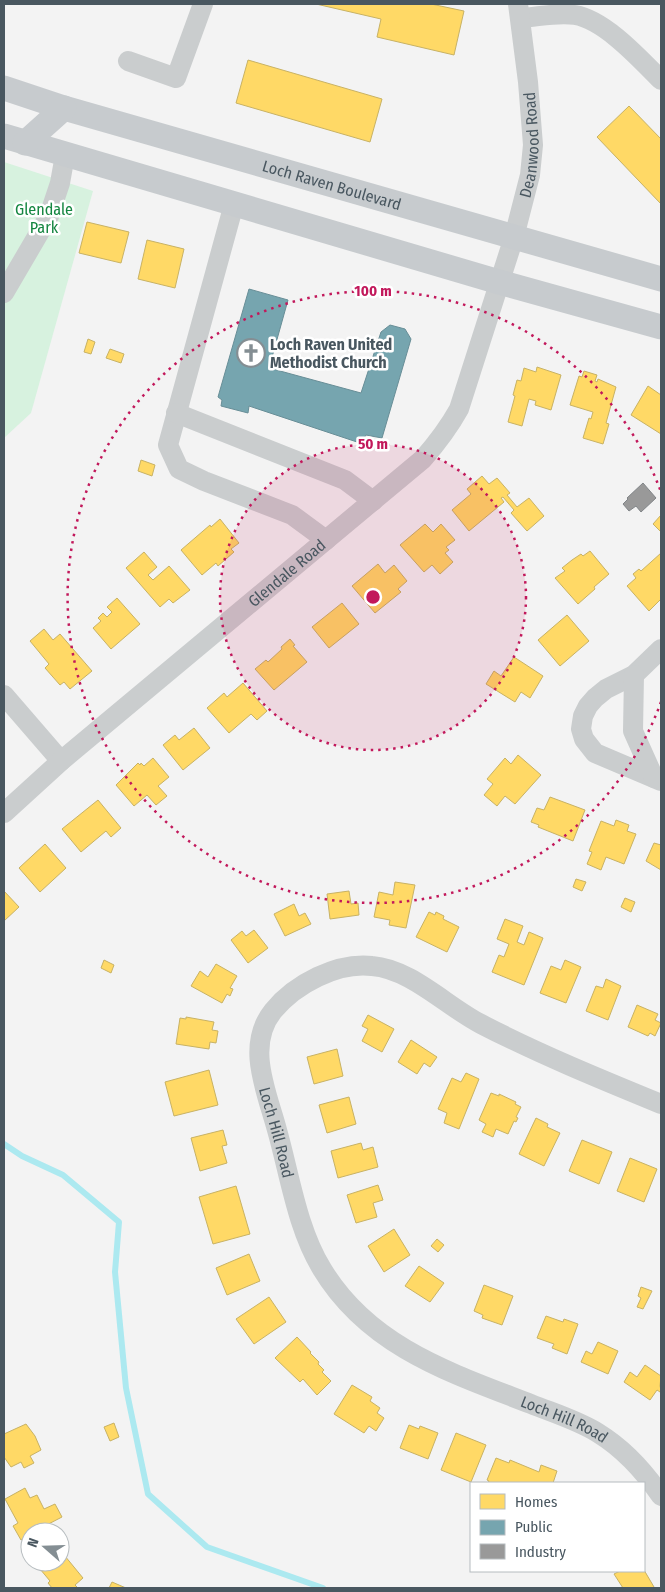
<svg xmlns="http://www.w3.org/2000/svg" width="665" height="1592" viewBox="0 0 665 1592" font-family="'Fira Sans Condensed',sans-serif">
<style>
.green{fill:#d7f2df}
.homes{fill:#ffd966;stroke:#c8b264}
.public{fill:#76a5af;stroke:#688e97}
.industry{fill:#999;stroke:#818588}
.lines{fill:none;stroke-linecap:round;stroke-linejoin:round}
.stream{stroke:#ace9f0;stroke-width:6}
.minor{stroke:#cacdce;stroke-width:20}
.major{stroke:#c7cbce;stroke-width:25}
.ring{fill:none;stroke:#c2185b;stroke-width:2.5;stroke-dasharray:2.5 5}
.labels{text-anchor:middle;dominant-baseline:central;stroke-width:5;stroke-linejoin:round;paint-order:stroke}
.street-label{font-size:16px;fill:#495760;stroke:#fff}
.park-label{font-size:16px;fill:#158641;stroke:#fff}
.poi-label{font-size:16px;font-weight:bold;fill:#495760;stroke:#fff;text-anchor:start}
.centre{fill:#c2185b;stroke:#fff;stroke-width:2.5}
.ring-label{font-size:15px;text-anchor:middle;font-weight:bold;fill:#c2185b;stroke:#fff;stroke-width:5;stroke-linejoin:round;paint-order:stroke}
</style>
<rect width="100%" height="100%" fill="#f3f3f3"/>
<path class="green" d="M4 162 93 191 31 413 4 438Z"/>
<g class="homes">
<path d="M316 4H431L464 11 454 55 377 37 381 19Z"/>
<path d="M248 60 382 99 370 142 236 103Z"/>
<path d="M629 106 661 139V204L597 137Z"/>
<path d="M87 222 129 232 121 263 79 253Z"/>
<path d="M147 240 184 249 175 288 138 279Z"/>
<path d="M88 339 95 342 91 354 84 352Z"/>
<path d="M110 349 124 354 121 363 106 358Z"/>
<path d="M537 367 561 375 551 410 535 405 536 401 529 399 522 426 508 422 515 396 513 395 517 380 521 381 524 368 536 372Z"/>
<path d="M584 371 597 375 595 381 597 382 598 379 616 387 606 423 609 424 603 444 583 438 589 418 591 419 593 412 570 405 579 376 582 377Z"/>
<path d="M648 386 661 395V434L631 415Z"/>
<path d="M141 460 155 465 152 476 138 471Z"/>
<path d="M482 476 489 484 497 478 510 493 507 495 517 507 529 498 544 516 527 531 511 513 514 510 503 497 501 498 504 502 469 531 452 510 471 494 467 489Z"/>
<path d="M661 515V532L653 524Z"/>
<path d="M220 519 239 543 231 549 234 552 218 566 216 563 202 575 181 550 210 525 211 527Z"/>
<path d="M425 524 433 532 441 524 455 540 446 547 449 550 445 553 453 562 440 574 432 565 424 572 400 545Z"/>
<path d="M590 551 609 574 594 587 595 589 578 604 555 578 565 571 562 568 572 560 581 554 583 556Z"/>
<path d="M144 552 157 567 148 575 153 580 169 566 190 590 173 603 169 599 160 607 126 568Z"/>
<path d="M661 553V599L649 611 627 586 636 578 633 574 639 569 641 571Z"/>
<path d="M378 564 385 573 394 565 407 581 398 589 401 592 375 613 352 586Z"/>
<path d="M117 598 140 624 111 649 93 628 101 621 98 618 103 613 107 617 112 612 107 607Z"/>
<path d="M342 603 359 624 329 648 312 627Z"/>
<path d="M567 615 589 641 560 666 538 640Z"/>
<path d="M44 629 53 640 60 634 92 671 70 689 64 682 60 685 45 668 49 664 30 641Z"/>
<path d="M290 639 295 645 293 646 307 662 274 690 255 669 266 660 268 662 282 649 281 647Z"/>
<path d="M514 657 543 676 530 698 521 692 515 702 486 684 494 671 501 676Z"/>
<path d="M243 683 267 711 257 720 251 714 229 733 207 708 224 693 227 697Z"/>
<path d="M194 728 210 748 183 770 163 745 175 735 179 740Z"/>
<path d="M518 755 541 775 515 804 505 796 497 806 484 795 493 784 487 779 505 758 511 764Z"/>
<path d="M153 758 169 777 158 786 167 796 156 805 147 795 134 806 116 785 138 763 140 765 141 763 144 766Z"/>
<path d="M550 797 585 810 573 841 538 827 539 825 531 822 537 808 544 810Z"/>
<path d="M98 800 121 828 111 837 106 831 81 852 62 829Z"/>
<path d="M616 820 629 825 627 831 636 834 624 864 606 857 601 870 587 864 592 852 589 851 601 821 614 826Z"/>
<path d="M654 843 661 845V870L646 861Z"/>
<path d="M45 844 66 868 40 892 19 868Z"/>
<path d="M576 879 586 882 582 891 573 887Z"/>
<path d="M395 882 415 885 406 928 389 925 390 920 374 917 379 892 393 895Z"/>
<path d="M4 891 19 907 4 921Z"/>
<path d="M349 891 351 904 358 903 359 915 330 919 327 894Z"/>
<path d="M625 898 635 902 631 912 621 907Z"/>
<path d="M294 904 299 916 305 913 311 924 285 936 274 914Z"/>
<path d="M429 912 435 915 436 912 444 916 443 919 459 927 447 952 416 937Z"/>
<path d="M505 919 523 926 517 942 524 945 529 932 543 938 524 985 492 972 499 955 504 957 509 944 497 939Z"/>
<path d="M254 930 268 948 248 963 231 940 242 931 246 936Z"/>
<path d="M104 960 114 965 111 973 101 968Z"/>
<path d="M565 960 581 967 566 1003 540 993 551 966 561 970Z"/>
<path d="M216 964 237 976 230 988 233 989 230 996 227 994 222 1003 191 986 200 971 208 977Z"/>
<path d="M606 979 621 986 608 1020 586 1011 596 986 603 988Z"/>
<path d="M637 1005 658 1014 655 1020 661 1023 655 1036 650 1033 648 1036 628 1027Z"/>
<path d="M368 1015 394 1029 382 1052 362 1041 368 1029 362 1026Z"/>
<path d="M186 1017 214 1022 212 1030 218 1031 216 1043 210 1042 209 1049 176 1044 180 1018 186 1019Z"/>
<path d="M411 1040 437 1057 430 1067 424 1063 417 1074 398 1062Z"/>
<path d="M337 1049 343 1076 314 1084 307 1057Z"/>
<path d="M209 1070 218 1105 174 1116 165 1082Z"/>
<path d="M466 1073 479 1079 459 1129 444 1123 447 1113 438 1109 452 1078 461 1082Z"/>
<path d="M491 1093 499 1096V1094L516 1102 515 1104 521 1107 516 1117 518 1118 516 1122 514 1121 508 1134 496 1129 493 1137 482 1132 486 1124 479 1120Z"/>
<path d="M349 1097 356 1124 327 1133 319 1105Z"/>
<path d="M536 1118 548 1124 547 1127 560 1133 544 1166 519 1154Z"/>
<path d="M223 1130 227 1145 222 1146 227 1163 200 1171 191 1138Z"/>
<path d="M582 1140 612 1152 599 1184 569 1171Z"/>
<path d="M361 1143 363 1150 373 1147 378 1167 338 1178 331 1151Z"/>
<path d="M630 1158 657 1169 644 1202 617 1191Z"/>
<path d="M378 1185 383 1200 373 1203 377 1217 356 1223 347 1195Z"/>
<path d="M236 1186 250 1234 213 1244 199 1197Z"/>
<path d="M394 1229 410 1255 384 1272 368 1246Z"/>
<path d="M437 1239 444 1245 438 1252 431 1246Z"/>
<path d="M249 1254 260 1281 227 1295 216 1268Z"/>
<path d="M419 1266 444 1283 430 1302 405 1286Z"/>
<path d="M484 1285 513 1296 502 1325 482 1318 483 1315 474 1311Z"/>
<path d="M641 1287 652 1291 643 1309 637 1307 641 1298 638 1296Z"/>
<path d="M269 1297 286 1322 254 1344 236 1319Z"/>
<path d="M546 1316 563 1322 564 1319 578 1324 567 1354 552 1348 554 1344 537 1338Z"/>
<path d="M297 1337 311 1352 310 1353 319 1362 318 1364 324 1370 322 1372 331 1381 317 1395 303 1379 300 1382 275 1358Z"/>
<path d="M598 1342 618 1351 608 1374 581 1362 586 1351 592 1354Z"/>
<path d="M645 1365 661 1376 660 1386 661 1390 660 1392 657 1390 650 1400 624 1382 630 1372 637 1377Z"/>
<path d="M352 1385 372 1397 370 1401 380 1408 377 1413 384 1418 376 1431 369 1426 364 1433 334 1414Z"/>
<path d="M114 1423 119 1437 110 1441 104 1427Z"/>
<path d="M26 1424 35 1436 41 1450 30 1456 34 1463 24 1468 21 1462 11 1467 4 1457V1434Z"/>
<path d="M409 1425 419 1429 420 1426 438 1433 428 1459 400 1448Z"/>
<path d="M456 1433 486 1445 471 1482 441 1470Z"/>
<path d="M496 1458 509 1463 510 1460 539 1472 541 1465 557 1471 553 1483H488L489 1481 487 1480Z"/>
<path d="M25 1488 30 1498 37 1495 44 1509 55 1504 62 1517 33 1532H30L28 1535 29 1536 21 1540 13 1526 18 1523 5 1499Z"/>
<path d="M60 1550 83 1578 75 1585 78 1588H52L48 1583 50 1581 35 1563 60 1562Z"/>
<path d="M644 1570 654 1587 653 1588H623L614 1574 620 1571Z"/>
<path d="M112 1582 126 1588H109Z"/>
</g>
<path class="public" d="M249 289 288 300 269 368 361 393 381 332 390 325 405 329 411 339 382 438 366 435 360 443 249 406 248 413 221 406 222 400 218 397Z"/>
<path class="industry" d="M643 483 656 498 641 512 636 506 629 511 623 504 628 499 627 498Z"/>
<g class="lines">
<path class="stream" d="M4 1144 22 1156 63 1175 119 1222 115 1272 126 1388 148 1494 207 1547 323 1588"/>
<g class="minor">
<path d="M521 18C538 17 558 12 575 15 605 20 640 59 661 80"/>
<path d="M128 61 176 78 203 4"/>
<path d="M234 204 168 445 179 469 204 481 292 515 326 540"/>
<path d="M4 293 49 216 60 183 65 155"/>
<path d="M176 413 345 480 373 501"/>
<path d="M661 649 634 675 606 689 595 698 588 706 583 716 581 729 584 739 595 753 661 781"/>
<path d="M634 675 633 731 654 778"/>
<path d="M4 695 61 761"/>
<path id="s1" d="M4 813 61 761 423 459C437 443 449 427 459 409L514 237 530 175 533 145 528 82 518 4"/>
<path id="s2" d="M661 1104C600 1079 539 1054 481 1024 446 1006 411 969 372 966 337 962 295 984 273 1011 245 1046 267 1092 277 1130 290 1176 297 1228 322 1269 369 1347 451 1373 531 1404 553 1413 577 1420 598 1433 624 1449 644 1471 661 1496"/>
</g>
<g class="major">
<path id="s3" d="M4 88 64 108 661 279"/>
<path d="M4 136 499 282 661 327"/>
<path d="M25 143 64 108"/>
</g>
</g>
<circle cx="373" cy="597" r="153" fill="#c2185b" fill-opacity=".12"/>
<g class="ring">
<circle cx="373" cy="597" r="153"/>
<path d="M661 702A306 306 0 1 1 661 492"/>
</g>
<defs>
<symbol id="church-ring" viewBox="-11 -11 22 22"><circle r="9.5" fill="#fff" stroke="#848e93" stroke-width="1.5"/><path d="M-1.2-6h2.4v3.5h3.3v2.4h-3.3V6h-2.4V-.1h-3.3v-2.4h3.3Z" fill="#848e93"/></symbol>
</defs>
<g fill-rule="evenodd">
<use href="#church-ring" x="235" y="337" width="32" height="32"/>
</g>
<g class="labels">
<g class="street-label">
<text stroke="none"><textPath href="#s1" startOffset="885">Deanwood Road</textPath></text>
<text stroke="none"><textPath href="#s3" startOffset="342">Loch Raven Boulevard</textPath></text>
<text stroke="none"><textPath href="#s1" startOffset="371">Glendale Road</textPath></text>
<text stroke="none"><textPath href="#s2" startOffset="561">Loch Hill Road</textPath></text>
<text stroke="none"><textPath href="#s2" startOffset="996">Loch Hill Road</textPath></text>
</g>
<g class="park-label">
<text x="44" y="209">Glendale<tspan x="44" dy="18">Park</tspan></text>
</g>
<g class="poi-label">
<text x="270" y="344">Loch Raven United<tspan x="270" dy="18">Methodist Church</tspan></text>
</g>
</g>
<circle cx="373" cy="597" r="8" class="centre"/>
<g class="ring-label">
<text x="373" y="296">100 m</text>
<text x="373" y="449">50 m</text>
</g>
<rect width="665" height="1592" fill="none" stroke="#495760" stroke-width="10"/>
<rect x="470" y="1482" width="175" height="90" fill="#ffffff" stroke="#b6bcbf"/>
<rect x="480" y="1494" width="25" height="15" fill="#ffd966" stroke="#b6bcbf"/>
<text x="515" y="1507" font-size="15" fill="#495760">Homes</text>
<rect x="480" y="1520" width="25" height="15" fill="#76a5af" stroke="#b6bcbf"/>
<text x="515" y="1532" font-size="15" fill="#495760">Public</text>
<rect x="480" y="1544" width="25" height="15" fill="#999999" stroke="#b6bcbf"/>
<text x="515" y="1557" font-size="15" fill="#495760">Industry</text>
<g transform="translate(45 1547) rotate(290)"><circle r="24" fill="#ffffff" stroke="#b6bcbf"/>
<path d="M0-4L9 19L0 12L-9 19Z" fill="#848e93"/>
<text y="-8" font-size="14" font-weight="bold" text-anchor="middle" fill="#495760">N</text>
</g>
</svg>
